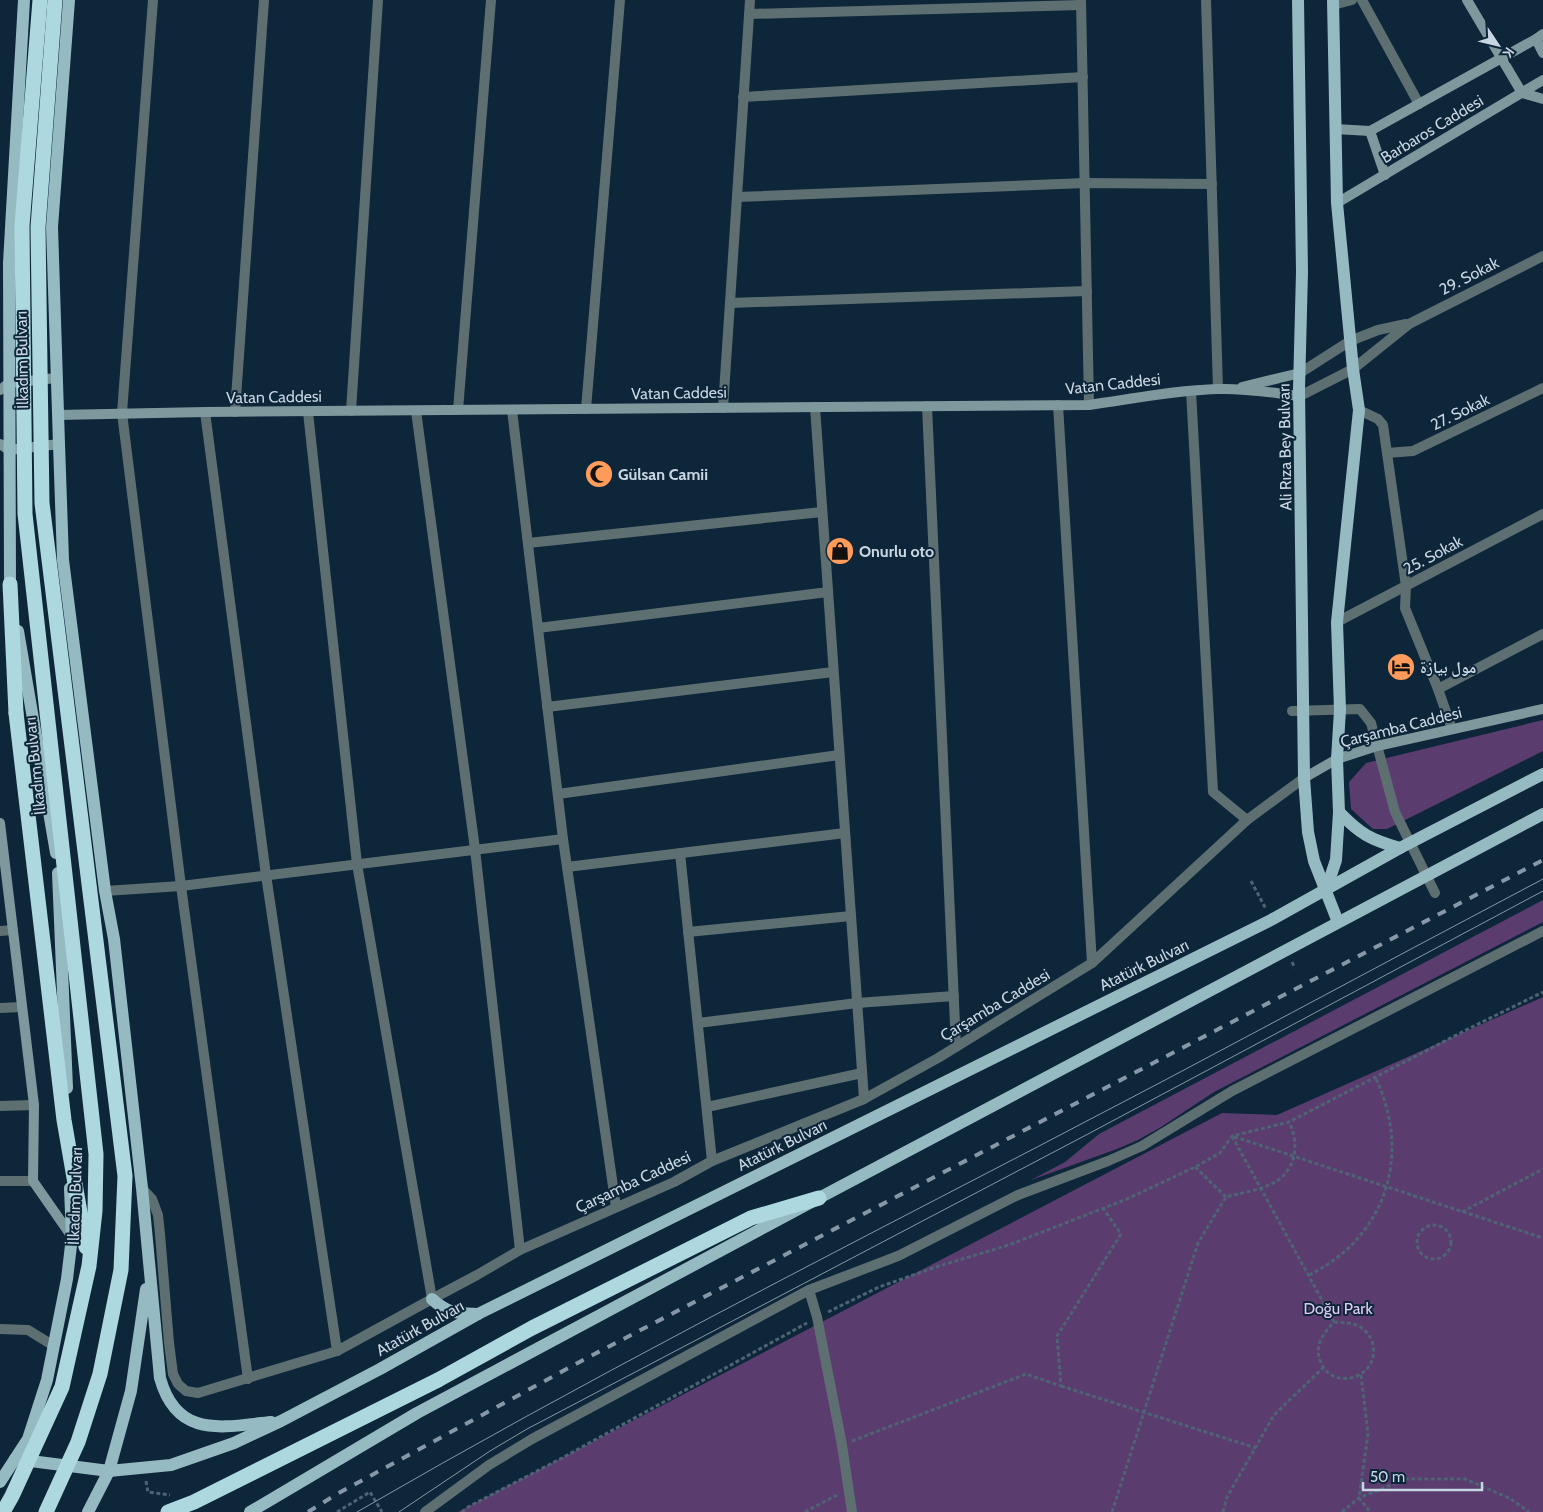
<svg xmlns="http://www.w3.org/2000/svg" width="1543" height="1512" viewBox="0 0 1543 1512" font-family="Cabin,'Noto Naskh Arabic',sans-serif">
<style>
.green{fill:#5b3c6f}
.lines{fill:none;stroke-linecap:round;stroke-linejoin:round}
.path{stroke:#4e6374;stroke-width:3;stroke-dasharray:4 2.5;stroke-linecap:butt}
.street{stroke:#5e6f72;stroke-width:10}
.secondary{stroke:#7e999e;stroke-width:10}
.primary{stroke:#96bac1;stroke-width:12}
.highway{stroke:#add8e0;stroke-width:15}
.tram{stroke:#8698a7;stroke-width:1}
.rail{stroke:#8698a7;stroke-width:4;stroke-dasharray:9 9;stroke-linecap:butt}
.highway-bridge{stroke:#add8e0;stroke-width:15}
.labels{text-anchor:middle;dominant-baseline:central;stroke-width:4;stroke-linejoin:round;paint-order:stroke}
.street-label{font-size:16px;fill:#c8d6e3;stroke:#0d2639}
.poi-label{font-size:16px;font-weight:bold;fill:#c8d6e3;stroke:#0d2639;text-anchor:start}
.park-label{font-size:16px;fill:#e0c9f1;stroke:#0d2639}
</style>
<rect width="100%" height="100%" fill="#0d2639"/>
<g class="green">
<path d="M1543 720V751L1387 829H1373L1351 809 1349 782 1366 763Z"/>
<path d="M1543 900V922L1214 1092 1161 1127 1138 1140 1117 1149 1031 1180 1065 1162 1099 1134Z"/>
<path d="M1543 997V1512H458L1222 1113 1277 1115Z"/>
</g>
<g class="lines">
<g class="path">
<path d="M1251 881 1266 909"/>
<path d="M1292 962 1295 968"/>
<path d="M1195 1167 1226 1197"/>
<path d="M1462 1212 1543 1169"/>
<circle cx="1434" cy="1242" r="17"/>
<path d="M1309 1275C1319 1270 1329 1264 1338 1257 1395 1212 1406 1140 1375 1077"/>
<path d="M828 1312 879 1287 939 1266 1009 1245 1127 1199 1195 1167 1220 1153 1232 1136 1289 1122 1468 1029 1543 992"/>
<path d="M1334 1322 1232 1136 1543 1238"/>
<path d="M1334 1322C1343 1323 1353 1322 1360 1327 1367 1331 1372 1338 1373 1346 1379 1377 1334 1392 1321 1363 1313 1346 1324 1333 1334 1322Z"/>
<path d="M1361 1375 1368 1434 1359 1498 1370 1512"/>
<path d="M1061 1386 1256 1448"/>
<path d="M852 1441 1026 1374 1061 1386 1057 1336 1121 1234 1103 1208"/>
<path d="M146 1481 148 1492 170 1495"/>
<path d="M337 1512 370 1492 382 1512"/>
<path d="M462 1512 468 1507 562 1458 807 1323"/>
<path d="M805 1512 837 1495"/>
<path d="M1112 1512 1198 1243 1226 1197C1240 1193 1256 1191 1269 1185 1295 1175 1301 1145 1289 1122"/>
<path d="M1223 1512 1227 1497 1274 1415 1323 1368"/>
<path d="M1342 1512 1359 1498 1405 1479H1465L1511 1499 1529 1512"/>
</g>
<g class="street">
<path d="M153 0 122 413 181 886 248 1379"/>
<path d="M1081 0 1089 405"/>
<path d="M1206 0 1218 389"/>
<path d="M1362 0 1419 104"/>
<path d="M1333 5 1352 0"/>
<path d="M749 14 1081 5"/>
<path d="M743 97 1083 77"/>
<path d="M737 197 1085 183 1212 184"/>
<path d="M730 303 1087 291"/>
<path d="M1300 373 1350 341 1378 330 1406 324"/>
<path d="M1191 391 1213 792 1247 820"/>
<path d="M1300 396 1353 369 1409 324 1543 256"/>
<path d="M1058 405 1092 963"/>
<path d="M927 406 956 1047"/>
<path d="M815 407 864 1099"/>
<path d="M723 408 750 0"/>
<path d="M586 409 620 0"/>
<path d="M458 410 491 0"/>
<path d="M512 410 563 839 616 1207"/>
<path d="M1359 410 1378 419 1383 425 1406 586 1405 608 1438 689 1452 729"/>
<path d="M351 411 378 0"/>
<path d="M416 411 475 849 520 1250"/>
<path d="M205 412 266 875 337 1351"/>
<path d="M235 412 264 0"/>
<path d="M308 412 357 864 432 1299"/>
<path d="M1387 453 1413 451 1543 388"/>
<path d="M528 543 822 512"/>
<path d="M1337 622 1543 514"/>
<path d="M538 628 828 592"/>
<path d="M1438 689 1543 634"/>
<path d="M547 707 833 672"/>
<path d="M1292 711 1360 709 1371 723 1395 812 1435 893"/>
<path d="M558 794 839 755"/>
<path d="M680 853 712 1161"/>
<path d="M567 867 845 833"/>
<path d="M105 891 181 886 563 839"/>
<path d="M0 931 13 930"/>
<path d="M688 932 851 916"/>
<path d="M0 1008 22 1007"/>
<path d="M698 1023 857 1003 954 996"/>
<path d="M0 1106 34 1105"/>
<path d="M707 1107 862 1073"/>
<path d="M0 1181H33"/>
<path d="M142 1188 152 1199 158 1215 160 1234 169 1343 173 1374 178 1384 186 1391 198 1393 337 1351 432 1299 477 1275 520 1250 674 1182 712 1161 864 1099 938 1058 1092 963 1247 820 1304 778"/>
<path d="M809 1290 817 1317 842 1445 852 1512"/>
<path d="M0 1329 28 1330 54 1346"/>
<path d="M425 1512 489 1465 532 1439 809 1290 898 1256 1018 1195 1108 1161 1142 1146 1232 1091 1543 931"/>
</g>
<g class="secondary">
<path d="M1467 0 1522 93 1543 99"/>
<path d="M1536 39 1543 53"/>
<path d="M1335 129 1370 131 1536 39 1543 34"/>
<path d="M1370 131 1385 175"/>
<path d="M1337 203 1543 80"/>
<path d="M1242 387 1300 373"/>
<path d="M0 390 9 383 56 378"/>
<path d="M58 415 205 412 1089 405C1132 399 1176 390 1219 389 1246 388 1273 393 1300 396"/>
<path d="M0 444 9 450 59 444"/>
<path d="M1304 778 1337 759 1377 746 1543 709"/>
<path d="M0 823 34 1105 33 1181 72 1237"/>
</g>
<g class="primary">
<path d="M69 0 52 227 59 444 63 560 105 891 114 939 142 1188 160 1378C177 1439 222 1427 271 1422"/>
<path d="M1298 0 1302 272 1299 389 1304 778 1308 832 1314 861 1338 922"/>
<path d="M11 592 10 584 9 263 24 0"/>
<path d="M18 631 56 853"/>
<path d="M1339 812C1360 834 1371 840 1400 848"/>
<path d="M58 873 67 1088"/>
<path d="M1326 890 1336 860 1339 812 1337 759 1340 710 1337 622 1359 410 1353 369 1337 203 1333 0"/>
<path d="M432 1299C448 1314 457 1313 478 1314"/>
<path d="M15 1459 109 1471 171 1465 234 1443 281 1421 380 1369 478 1314 1271 920 1400 848 1543 774"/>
<path d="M0 1482 28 1439 47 1380 67 1279 72 1237 70 1188"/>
<path d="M88 1512 109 1471 131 1391 146 1289"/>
<path d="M250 1512 417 1413 819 1198 1543 814"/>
</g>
<g class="highway">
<path d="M10 584 16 713"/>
<path d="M438 1380 532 1328 751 1218 819 1198"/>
</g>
<g class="tram">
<path d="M357 1512C581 1382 812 1264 1041 1145 1209 1058 1376 967 1543 879"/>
<path d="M399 1512 490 1451 527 1429 1088 1134 1543 891"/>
</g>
<path class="rail" d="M308 1512 337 1494 585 1359 1543 860"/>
<g class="highway-bridge">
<path d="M16 713 64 1120 86 1247"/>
<path d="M3 1512 12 1496 62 1387 89 1266 95 1211 96 1154 25 514 22 226 40 0"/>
<path d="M46 1512 78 1442 100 1374 121 1270 125 1176 42 503 38 227 55 0"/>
<path d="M168 1512 194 1502 438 1380"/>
</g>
</g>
<defs>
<symbol id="mosque-disc" viewBox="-11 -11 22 22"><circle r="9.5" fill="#ff9b5b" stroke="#0d2639"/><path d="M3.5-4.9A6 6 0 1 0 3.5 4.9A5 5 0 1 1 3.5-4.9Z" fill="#111"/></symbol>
<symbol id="shop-disc" viewBox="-11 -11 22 22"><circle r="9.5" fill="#ff9b5b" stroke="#0d2639"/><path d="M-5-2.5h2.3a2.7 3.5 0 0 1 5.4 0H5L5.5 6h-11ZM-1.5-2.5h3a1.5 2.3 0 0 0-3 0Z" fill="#111"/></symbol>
<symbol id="hotel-disc" viewBox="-11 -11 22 22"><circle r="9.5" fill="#ff9b5b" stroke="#0d2639"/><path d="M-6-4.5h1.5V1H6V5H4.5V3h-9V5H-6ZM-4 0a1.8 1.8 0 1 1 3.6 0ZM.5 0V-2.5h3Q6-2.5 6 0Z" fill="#111"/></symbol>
</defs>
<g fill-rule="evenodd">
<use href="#mosque-disc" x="583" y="458" width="32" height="32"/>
<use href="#shop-disc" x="824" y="535" width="32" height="32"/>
<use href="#hotel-disc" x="1385" y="651" width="32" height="32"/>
</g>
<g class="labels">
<g class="street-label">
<text transform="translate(1432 129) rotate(-31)">Barbaros Caddesi</text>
<text transform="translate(1469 276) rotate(-27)">29. Sokak</text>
<text transform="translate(22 360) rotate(-91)">İlkadım Bulvarı</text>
<text transform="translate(1113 384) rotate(-6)">Vatan Caddesi</text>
<text transform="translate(679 393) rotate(-1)">Vatan Caddesi</text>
<text transform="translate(274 397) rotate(-1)">Vatan Caddesi</text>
<text transform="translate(1460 412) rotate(-26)">27. Sokak</text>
<text transform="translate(1285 447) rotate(-91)">Ali Rıza Bey Bulvarı</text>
<text transform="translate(1433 555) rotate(-28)">25. Sokak</text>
<text transform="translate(1401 727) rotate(-14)">Çarşamba Caddesi</text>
<text transform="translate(35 766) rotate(-96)">İlkadım Bulvarı</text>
<text transform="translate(1144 965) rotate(-26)">Atatürk Bulvarı</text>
<text transform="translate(995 1005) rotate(-31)">Çarşamba Caddesi</text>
<text transform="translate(782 1145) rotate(-26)">Atatürk Bulvarı</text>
<text transform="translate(633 1182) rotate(-25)">Çarşamba Caddesi</text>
<text transform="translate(75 1196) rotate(-88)">İlkadım Bulvarı</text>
<text transform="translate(420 1328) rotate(-29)">Atatürk Bulvarı</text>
</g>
<g class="poi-label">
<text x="618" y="474">Gülsan Camii</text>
<text x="859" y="551">Onurlu oto</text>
<text x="1420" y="667">مول بيازة</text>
</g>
<g class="park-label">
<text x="1338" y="1308">Doğu Park</text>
</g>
</g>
<g transform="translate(1498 45) rotate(125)" stroke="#0d2639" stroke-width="4" paint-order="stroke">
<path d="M0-4L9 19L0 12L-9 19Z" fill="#c8d6e3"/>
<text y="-8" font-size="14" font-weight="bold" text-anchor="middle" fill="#c8d6e3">K</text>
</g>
<path d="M1363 1482v8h119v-8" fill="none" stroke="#c8d6e3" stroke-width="2.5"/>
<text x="1370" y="1482" font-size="15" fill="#c8d6e3" stroke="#0d2639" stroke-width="4" paint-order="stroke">50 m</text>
</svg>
